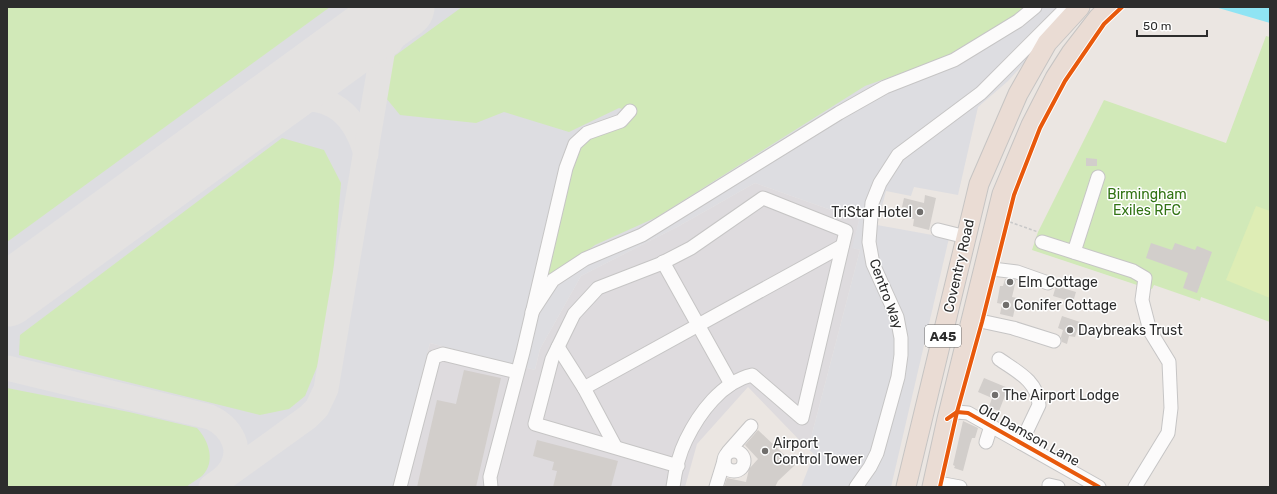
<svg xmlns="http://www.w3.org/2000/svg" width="1277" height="494" viewBox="0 0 1277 494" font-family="Rubik,sans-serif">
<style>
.industrial{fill:#dedbde}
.airport{fill:#dddde1}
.green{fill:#d1e9b8}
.pitch{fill:#deedb5}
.water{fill:#8fe4f4}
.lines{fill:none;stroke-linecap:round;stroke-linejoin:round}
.taxiway{stroke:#e4e2e1;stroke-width:25}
.runway{stroke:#e4e2e1;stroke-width:63}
.building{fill:#d2cecb}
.minor-casing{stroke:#c6c5c5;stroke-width:15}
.highway-casing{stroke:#c6c4c3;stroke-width:21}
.path{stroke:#c8c8c8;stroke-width:1.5;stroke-dasharray:3 2;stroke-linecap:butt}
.minor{stroke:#fcfbfb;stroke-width:13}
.highway{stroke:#eadcd4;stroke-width:19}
.cycleway-casing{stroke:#fff;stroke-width:6}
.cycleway{stroke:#e8590c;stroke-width:4}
.poi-dot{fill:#706e6c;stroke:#fff;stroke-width:1.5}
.labels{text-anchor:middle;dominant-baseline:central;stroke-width:3;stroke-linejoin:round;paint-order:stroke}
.shield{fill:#fff;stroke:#6c6c6c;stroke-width:1}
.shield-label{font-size:13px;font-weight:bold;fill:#2d2d2d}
.park-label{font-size:14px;fill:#317313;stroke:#fff}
.poi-label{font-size:14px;fill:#2d2d2d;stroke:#fff;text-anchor:start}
.street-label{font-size:14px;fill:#2d2d2d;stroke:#fff}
</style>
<rect width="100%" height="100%" fill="#ebe6e2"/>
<path class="industrial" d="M755 183 859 220 853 248 860 250 808 449 748 387 697 444 685 487H393L430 343 535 370 540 349 581 276 679 226Z"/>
<path class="airport" d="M7 7H1075L1008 81 978 107 958 195 914 187 911 196 886 191 877 225 949 238 891 487H801L814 454 808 449 860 250 852 248 859 220 755 183 679 226 581 276 540 349 535 370 430 343 393 487H7Z"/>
<g class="green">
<path d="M7 7H330L7 242Z"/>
<path d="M462 7H1029L943 58 865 86 657 217 595 245 547 280 566 168 587 133 630 111 619 108 569 132 504 112 476 123 400 115 386 98 380 72 389 60Z"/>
<path d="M1266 36 1270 37V322L1201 297 1200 301 1154 285 1152 289 1143 287 1032 250 1038 232 1104 100 1226 143Z"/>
<path d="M282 138 324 150 341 183 333 275 319 362 305 396 289 409 260 415 19 355 20 335Z"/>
<path d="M7 388 129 412 197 428C209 441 216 462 202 476 197 480 191 483 186 487H7Z"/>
</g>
<path class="pitch" d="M1256 206 1270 211V298L1226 280Z"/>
<path class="water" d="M1215 7H1270V23Z"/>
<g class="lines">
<g class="taxiway">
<path d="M390 43 405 15 413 7"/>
<path d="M278 98C326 95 352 105 366 154"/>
<path d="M7 368 210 417C236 429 246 457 223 478"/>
<path d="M211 487 308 417 317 408 326 389 390 7"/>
</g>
<path class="runway" d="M7 295 403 7"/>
</g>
<g class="building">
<path d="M1086 158 1097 159V166H1086Z"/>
<path d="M925 195 936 198 929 230 913 226 914 219 905 217 907 208 902 207 904 198 924 203Z"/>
<path d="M1151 243 1172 250 1175 243 1195 250 1197 246 1212 252 1197 293 1183 288 1188 273 1146 258Z"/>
<path d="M1005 279 1016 280 1012 297 1017 298 1013 317 1000 314 1002 304 997 303 1000 286H1003Z"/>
<path d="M1056 286 1076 292 1073 302 1053 296Z"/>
<path d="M1062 316 1080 322 1075 337 1069 336 1067 344 1062 342 1061 337 1063 330 1058 328Z"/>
<path d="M464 370 501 378 476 487H417L437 400 456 404Z"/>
<path d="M984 378 1008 388 999 411 989 407 992 398 978 392Z"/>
<path d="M963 421 978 428 975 438H972L970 444 963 471 954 468 955 466 953 465Z"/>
<path d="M758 430 795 465 778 481 775 487H724L727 478 746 482 749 469 758 459 745 445Z"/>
<path d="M537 440 618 461 611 487H553L557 471 552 470 554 462 533 456Z"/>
</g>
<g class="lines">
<defs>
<g id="minor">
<path d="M938 230 966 237"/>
<path d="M1042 242 1133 271 1145 278 1142 300 1150 331 1169 362 1171 408 1168 433 1135 487"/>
<path d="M1074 252 1098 177"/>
<path d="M663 262 731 384"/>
<path d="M984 268 1017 272 1048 283"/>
<path d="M532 312 553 280 585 259 642 235 839 113 885 87 954 60 1018 21 1035 7"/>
<path d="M971 319 1013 328 1054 341"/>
<path d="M558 347 584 388 615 446"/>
<path d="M999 359C1016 371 1038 381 1039 405L1021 443"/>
<path d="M584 388 842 246"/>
<path d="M947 419 957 412 968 413 1099 487"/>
<path d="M986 442 991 426"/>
<circle cx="734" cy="461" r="10"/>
<path d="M728 452 751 426"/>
<path d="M933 482 960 487"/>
<path d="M400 487 434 357 443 354 517 372"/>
<path d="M491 487 490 477 523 352 566 168 575 144 587 133 621 121 630 111"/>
<path d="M673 487C675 472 679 454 686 440 699 413 722 382 752 375L802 418 846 231 763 198 691 248 660 264 598 288 574 314 552 359 535 424 678 466"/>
<path d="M716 487 724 461"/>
<path d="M856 487 870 467 877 453 898 377 901 355V338L897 317 873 264 869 242 872 203 880 183 898 155 981 93 1067 7"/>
<path d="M1049 487V485L1058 487"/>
</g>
<g id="highway">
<path d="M906 487 979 184 1018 94 1047 43 1080 7"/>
<path d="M932 487 947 419 1002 194 1031 125 1055 78 1071 53 1098 18 1109 7"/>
</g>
</defs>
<use href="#minor" class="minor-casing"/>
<use href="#highway" class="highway-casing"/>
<path class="path" d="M1010 222 1038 232"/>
<use href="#minor" class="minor"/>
<use href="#highway" class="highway"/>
<defs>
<g id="cycleway">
<path d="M947 419 957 412 968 413 1099 487"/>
<path d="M940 487 957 412 982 322 1014 195 1040 128 1065 81 1104 24 1122 7"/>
</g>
</defs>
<use href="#cycleway" class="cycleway-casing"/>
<use href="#cycleway" class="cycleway"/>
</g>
<g class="poi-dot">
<circle cx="920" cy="212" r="4"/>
<circle cx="1010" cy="282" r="4"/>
<circle cx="1006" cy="305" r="4"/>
<circle cx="1070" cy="330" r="4"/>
<circle cx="995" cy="395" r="4"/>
<circle cx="765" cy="451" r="4"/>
</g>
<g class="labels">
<rect class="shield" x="925" y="325" width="36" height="22" rx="3"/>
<g class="shield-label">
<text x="943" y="336">A45</text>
</g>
<g class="park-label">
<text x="1147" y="194">Birmingham<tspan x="1147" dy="16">Exiles RFC</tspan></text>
</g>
<g class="poi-label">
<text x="912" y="212" text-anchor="end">TriStar Hotel</text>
<text x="1018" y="282">Elm Cottage</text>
<text x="1014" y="305">Conifer Cottage</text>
<text x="1078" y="330">Daybreaks Trust</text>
<text x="1003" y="395">The Airport Lodge</text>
<text x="773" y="443">Airport<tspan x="773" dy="16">Control Tower</tspan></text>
</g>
<g class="street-label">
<text transform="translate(959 266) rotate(-77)">Coventry Road</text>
<text transform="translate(886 294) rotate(70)">Centro Way</text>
<text transform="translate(1029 435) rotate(29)">Old Damson Lane</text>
</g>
</g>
<rect width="1277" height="494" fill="none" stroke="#2d2d2d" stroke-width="16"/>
<path d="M1137 30v6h70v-6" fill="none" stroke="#2d2d2d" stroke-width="2"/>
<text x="1143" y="30" font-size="12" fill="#2d2d2d" stroke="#ffffff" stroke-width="3" paint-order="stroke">50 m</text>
</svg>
